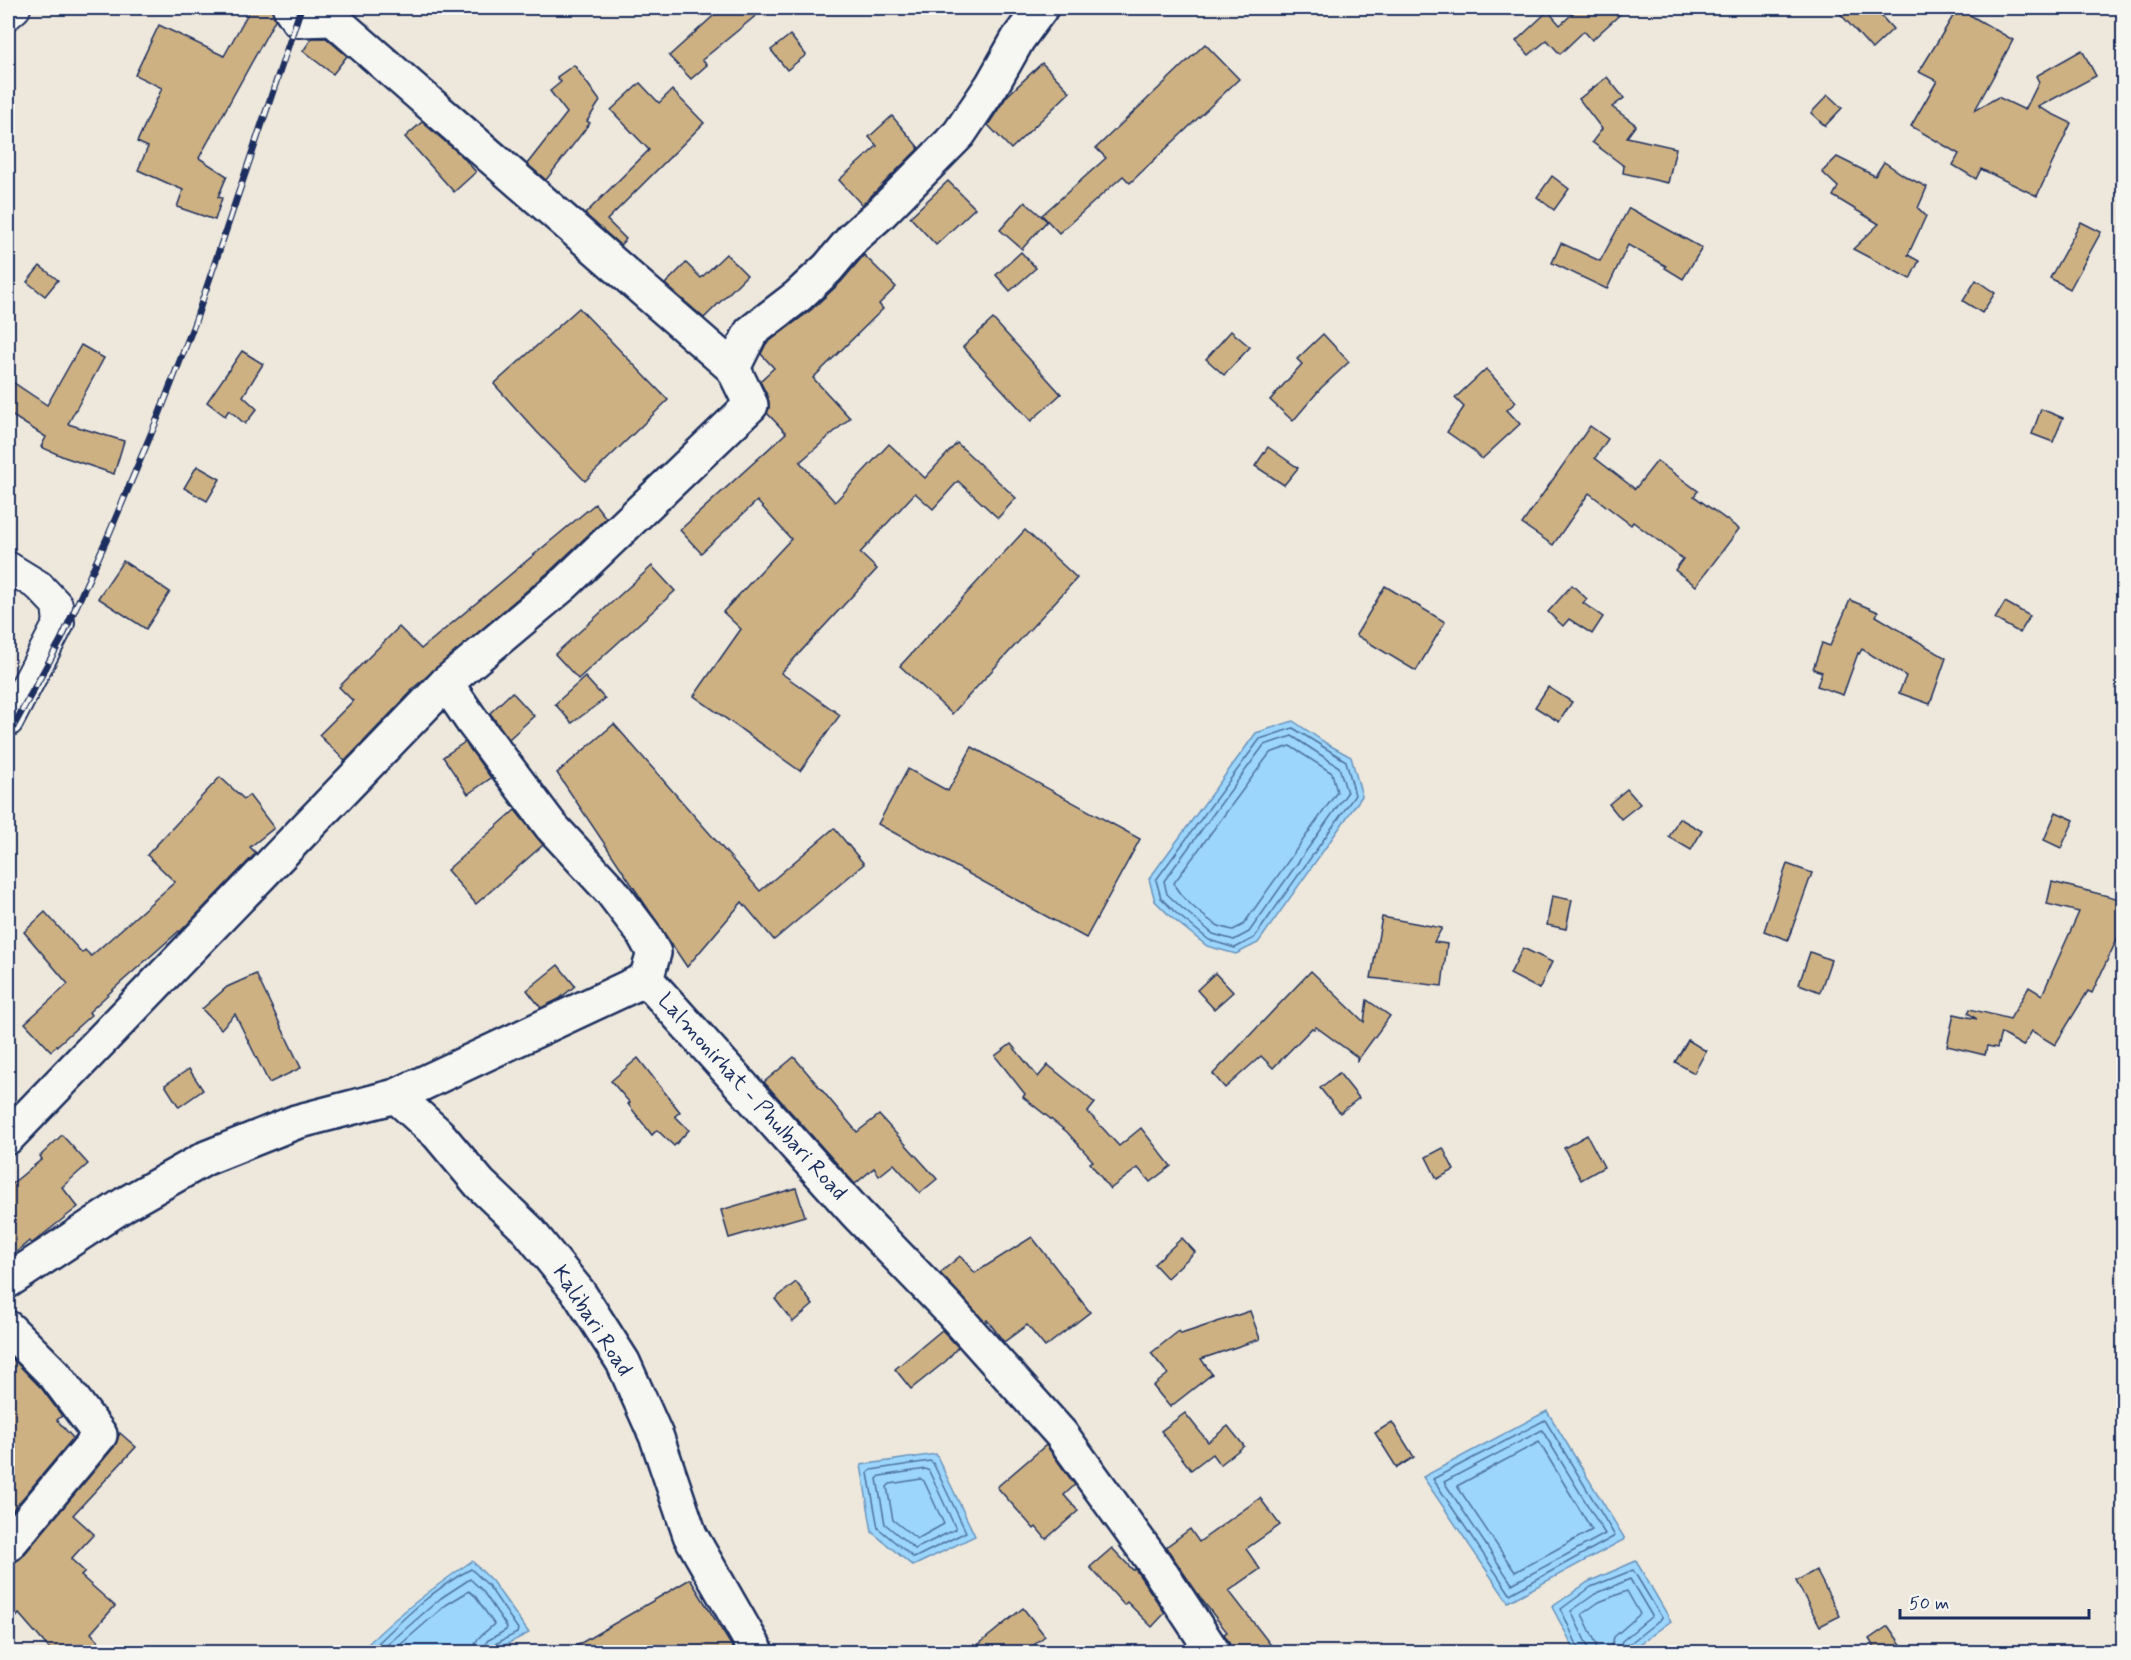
<svg xmlns="http://www.w3.org/2000/svg" width="2131" height="1660" viewBox="0 0 2131 1660" font-family="Mynerve,sans-serif">
<style>
.water{fill:#9cd6fc;stroke:#6893bd;stroke-width:1.5}
.lines{fill:none;stroke-linecap:round;stroke-linejoin:round}
.shore{stroke:#4f729d;stroke-width:1.5}
.building{fill:#ceb183;stroke:#1b2f5e;stroke-width:1.5}
.street-casing{stroke:#1b2f5e;stroke-width:34}
.secondary-casing{stroke:#1b2f5e;stroke-width:38}
.primary-casing{stroke:#1b2f5e;stroke-width:38}
.street{stroke:#f6f6f2;stroke-width:30}
.secondary{stroke:#f6f6f2;stroke-width:33}
.primary{stroke:#f6f6f2;stroke-width:33}
.rail-casing{stroke:#1b2f5e;stroke-width:7}
.rail{stroke:#f6f6f2;stroke-width:4.5;stroke-dasharray:14;stroke-linecap:butt}
.labels{text-anchor:middle;dominant-baseline:central;stroke-width:5;stroke-linejoin:round;paint-order:stroke}
.street-label{font-size:22px;fill:#1b2f5e;stroke:#f6f6f2}
</style>
<rect width="100%" height="100%" fill="#eee8dc"/>
<filter id="ink" filterUnits="userSpaceOnUse"><feTurbulence type="fractalNoise" baseFrequency=".0167" numOctaves="2"/><feDisplacementMap in="SourceGraphic" scale="12" xChannelSelector="R" yChannelSelector="G"/><feConvolveMatrix kernelMatrix="1 2 1 2 8 2 1 2 1" color-interpolation-filters="sRGB"/></filter>
<g filter="url(#ink)">
<g class="water">
<path d="M1293 721 1329 745 1351 757 1362 796 1258 943 1236 954 1207 946 1172 918 1155 901 1149 879 1256 733Z"/>
<path d="M1547 1411 1625 1539 1508 1602 1423 1477Z"/>
<path d="M936 1454 975 1536 913 1566 872 1532 861 1465Z"/>
<path d="M472 1561 492 1581 529 1633 491 1652H360C394 1617 432 1588 472 1561Z"/>
<path d="M1636 1561 1671 1621 1629 1652H1576L1552 1607 1588 1582Z"/>
</g>
<g class="lines">
<g class="shore">
<path d="M1293 728 1346 761 1355 795 1254 938 1235 948 1209 940 1177 914 1161 898 1156 880 1260 739Z"/>
<path d="M1292 736 1339 767 1347 793 1249 932 1234 940 1213 934 1182 908 1167 894 1164 881 1264 745Z"/>
<path d="M1290 746 1332 773 1337 792 1243 925 1233 930C1229 929 1223 928 1219 926 1208 921 1176 894 1174 883L1270 753Z"/>
<path d="M1545 1420 1615 1536 1510 1594 1433 1479Z"/>
<path d="M1542 1430 1605 1534 1512 1584 1444 1482Z"/>
<path d="M1539 1442 1592 1530 1515 1572 1457 1486Z"/>
<path d="M930 1461 933 1463 966 1532 914 1558 878 1528 868 1473 871 1470Z"/>
<path d="M926 1469 929 1471 956 1529 915 1549 885 1524 877 1479 880 1476Z"/>
<path d="M921 1479 924 1481 944 1524 917 1539 893 1520 887 1487 890 1484Z"/>
<path d="M369 1652C400 1622 432 1589 471 1569L488 1585 518 1629 517 1633 493 1645 490 1652"/>
<path d="M379 1652 441 1598 470 1579 482 1590 507 1627 506 1630 487 1641 483 1652"/>
<path d="M392 1652 446 1605 469 1591 475 1596 494 1624C485 1634 474 1636 474 1652"/>
<path d="M1580 1652 1561 1609 1591 1587 1633 1570 1662 1618 1628 1645 1626 1652"/>
<path d="M1588 1652 1587 1645 1571 1611 1595 1594 1630 1579 1652 1616 1622 1641 1619 1652"/>
<path d="M1597 1652 1596 1643 1582 1614 1599 1602 1627 1591 1640 1614 1614 1637 1610 1652"/>
</g>
</g>
<g class="building">
<path d="M251 8H272L275 20 199 158 227 176 218 197 222 198 215 220 177 207 183 190 138 170 148 147 137 142 162 88 135 75 159 25 224 56Z"/>
<path d="M722 8H765L702 60 707 65 691 79 669 56Z"/>
<path d="M1579 8H1627L1592 40 1584 31 1560 54 1547 40 1529 55 1516 41 1548 11 1560 25Z"/>
<path d="M1835 8H1874L1893 29 1872 49Z"/>
<path d="M1958 8 2013 40 1975 110 1998 97 2025 110 2039 82 2036 76 2082 50 2096 76 2038 107 2071 123 2037 196 1981 169 1976 179 1953 165 1959 154 1911 126 1937 81 1919 72Z"/>
<path d="M790 35 806 55 787 70 771 50Z"/>
<path d="M312 38H326L347 56 333 74 303 51Z"/>
<path d="M1205 44 1239 79 1130 183 1123 176 1059 233 1042 215 1106 158 1096 148Z"/>
<path d="M1042 63 1070 92 1011 149 988 125 1007 96Z"/>
<path d="M574 65 600 101 587 121 590 123 546 180 527 164 567 113 550 91 561 82 557 77Z"/>
<path d="M1607 77 1624 98 1612 107 1636 125 1627 137 1676 148 1668 183 1623 173 1624 166 1592 142 1602 129 1579 99Z"/>
<path d="M640 83 659 103 672 90 704 123 607 220 626 239 620 245 585 214 649 150 611 110Z"/>
<path d="M1828 95 1842 108 1825 126 1811 113Z"/>
<path d="M892 116 919 148 862 205 839 180 877 146 869 137Z"/>
<path d="M422 122 462 156 476 172 454 192 405 137Z"/>
<path d="M1837 157 1875 176 1884 162 1905 176 1927 187 1918 208 1926 216 1908 255 1919 261 1910 279 1853 249 1879 224 1833 196 1838 187 1822 172Z"/>
<path d="M1552 176 1569 189 1554 210 1537 197Z"/>
<path d="M948 181 975 208 936 245 910 217Z"/>
<path d="M1025 202 1047 221 1022 249 1000 230Z"/>
<path d="M1629 208 1702 248 1683 279 1665 268 1666 266 1628 245 1607 289 1552 263 1561 243 1600 261Z"/>
<path d="M2081 222 2101 232 2070 289 2050 278Z"/>
<path d="M1021 252 1036 268 1010 291 996 275Z"/>
<path d="M726 254 747 275 704 318 665 284 686 263 701 278Z"/>
<path d="M864 255 896 287 879 304 883 309 813 378 850 418 800 462 835 502 889 444 925 478 957 443 1016 498 998 518 958 481 933 509 915 493 860 553 877 569 781 673 840 715 800 771 694 696 741 629 723 612 791 539 757 501 701 553 680 530 786 433 767 413 769 408 768 397 760 381 774 368 761 354 766 344 811 310 841 282Z"/>
<path d="M40 266 58 280 45 296 27 282Z"/>
<path d="M1976 280 1995 293 1982 313 1963 301Z"/>
<path d="M579 308 668 400 585 481 537 432 494 384Z"/>
<path d="M993 319 1061 394 1031 421 963 347Z"/>
<path d="M1231 331 1250 347 1224 375 1206 359Z"/>
<path d="M1323 334 1349 362 1321 388 1293 421 1270 400 1302 364 1297 359Z"/>
<path d="M81 345 104 358 68 424 124 441 114 474 64 457 41 447 46 437 8 413V379L47 405Z"/>
<path d="M242 351 263 364 243 396 257 409 245 424 229 410 225 416 207 402Z"/>
<path d="M1486 369 1516 402 1507 410 1520 424 1482 459 1474 451 1447 432 1464 407 1455 398Z"/>
<path d="M2041 409 2063 418 2053 442 2032 434Z"/>
<path d="M1590 426 1608 439 1595 458 1635 489 1657 461 1698 491 1694 496 1739 529 1696 586 1675 570 1683 559 1633 522 1631 525 1589 493 1553 545 1522 524Z"/>
<path d="M1268 447 1298 468 1284 485 1255 466Z"/>
<path d="M197 466 220 479 207 501 184 488Z"/>
<path d="M595 504 606 518 551 570 411 690 412 691 345 761 319 735 353 701 339 687 399 627 421 649Z"/>
<path d="M1025 530 1077 578 952 714 900 666Z"/>
<path d="M123 561 170 592 146 629 98 598Z"/>
<path d="M652 566 675 591 578 679 555 654Z"/>
<path d="M1572 585 1587 599 1583 603 1603 617 1592 634 1569 619 1563 626 1548 612Z"/>
<path d="M1385 586 1445 622 1416 671 1356 635Z"/>
<path d="M1850 600 1878 612 1876 616 1946 658 1930 704 1899 693 1906 676 1862 649 1859 654 1858 653 1843 695 1817 686 1822 672 1813 669 1822 643 1830 646Z"/>
<path d="M2005 602 2030 616 2020 633 1995 619Z"/>
<path d="M585 677 605 699 572 723 555 704Z"/>
<path d="M1548 687 1572 702 1559 722 1535 707Z"/>
<path d="M512 692 534 716 509 739 490 713Z"/>
<path d="M614 724 760 891 834 828 864 864 774 940 742 902 687 967 557 773Z"/>
<path d="M465 742 491 778 468 794 443 757Z"/>
<path d="M972 747 1140 839 1086 938 878 824 908 769 948 791Z"/>
<path d="M220 777 244 799 249 795 274 828 250 847 256 853 180 932 179 931 117 986 89 1012 91 1015 51 1051 25 1023 68 984 24 932 45 912 82 953 85 950 91 956 175 882 147 855Z"/>
<path d="M1627 789 1640 804 1621 819 1609 804Z"/>
<path d="M515 810 543 845 476 904 447 870Z"/>
<path d="M2056 812 2074 820 2061 848 2044 840Z"/>
<path d="M1679 818 1702 831 1691 850 1669 837Z"/>
<path d="M1787 864 1812 873 1788 940 1764 931Z"/>
<path d="M2052 882 2124 900V924L2092 993 2088 991 2055 1045 2032 1031 2023 1046 2001 1033 1997 1048 1987 1046 1985 1055 1947 1046 1954 1014 1977 1019 1968 1013 1970 1009 2010 1019 2029 987 2042 995 2079 912 2047 904Z"/>
<path d="M1552 896 1572 900 1566 929 1547 925Z"/>
<path d="M1382 917 1442 928 1434 942 1447 944 1442 986 1371 978Z"/>
<path d="M1523 948 1552 962 1539 989 1510 974Z"/>
<path d="M1810 952 1831 960 1820 992 1799 984Z"/>
<path d="M558 965 575 986 559 999 541 1008 527 990Z"/>
<path d="M1311 971 1364 1022 1367 1000 1390 1016 1357 1061V1057L1316 1027 1314 1029 1312 1028 1273 1068 1261 1056 1225 1088 1213 1074Z"/>
<path d="M1215 973 1233 992 1214 1009 1197 990Z"/>
<path d="M256 974 301 1068 269 1083 235 1014 221 1029 202 1009 227 987Z"/>
<path d="M1688 1040 1706 1051 1694 1073 1675 1062Z"/>
<path d="M1011 1044 1038 1077 1048 1065 1095 1103 1088 1112 1119 1146 1141 1128 1171 1166 1150 1182 1138 1168 1110 1189 1090 1163 1093 1161 1067 1132 1023 1097 1025 1094 995 1056Z"/>
<path d="M794 1057 857 1132 879 1115 937 1179 920 1193 894 1164 879 1176 874 1168 855 1184 764 1082Z"/>
<path d="M638 1058 680 1112 675 1116 689 1130 674 1146 657 1130 652 1135 628 1104 630 1103 611 1081Z"/>
<path d="M189 1069 203 1090 179 1107 165 1085Z"/>
<path d="M1339 1073 1359 1098 1340 1113 1320 1088Z"/>
<path d="M62 1135 88 1164 62 1187 78 1207 40 1237 31 1244 29 1241 8 1259V1187L42 1159 40 1156Z"/>
<path d="M1587 1135 1604 1167 1581 1180 1564 1148Z"/>
<path d="M1443 1148 1454 1170 1437 1179 1426 1157Z"/>
<path d="M796 1188 805 1216 729 1238 721 1210Z"/>
<path d="M1032 1237 1090 1312 1045 1347 1027 1325 1004 1342 987 1320 985 1322 940 1273 960 1256 975 1273Z"/>
<path d="M1182 1238 1195 1252 1167 1278 1154 1264Z"/>
<path d="M796 1282 813 1305 793 1322 775 1299Z"/>
<path d="M1250 1311 1260 1339 1201 1359 1212 1374 1170 1407 1153 1386 1168 1374 1151 1353 1179 1331 1181 1334Z"/>
<path d="M942 1330 958 1347 946 1361 911 1389 895 1369Z"/>
<path d="M8 1354 42 1389 62 1416 57 1420 73 1438 8 1516Z"/>
<path d="M1185 1413 1208 1442 1228 1426 1244 1446 1220 1465 1212 1454 1191 1470 1161 1431Z"/>
<path d="M1392 1422 1414 1457 1397 1468 1375 1433Z"/>
<path d="M120 1433 136 1447 73 1515 94 1534 71 1559 85 1572 81 1576 115 1606 91 1633 99 1642 88 1653H53L19 1614 8 1627V1563L15 1562 22 1557 114 1447Z"/>
<path d="M1046 1445 1075 1485 1064 1495 1078 1511 1046 1539 1036 1527 1034 1529 997 1487Z"/>
<path d="M1260 1498 1280 1525 1246 1549 1260 1569 1229 1591 1277 1653H1231L1229 1642 1224 1634 1227 1632 1202 1600 1166 1547 1190 1529 1199 1542Z"/>
<path d="M1112 1548 1133 1570 1135 1569 1165 1613 1152 1627 1127 1602 1124 1605 1090 1567Z"/>
<path d="M1816 1570 1840 1616 1820 1626 1796 1581Z"/>
<path d="M690 1579 736 1653H564Z"/>
<path d="M1023 1608 1045 1636 1024 1653H968Z"/>
<path d="M1888 1626 1907 1653H1878L1869 1639Z"/>
</g>
<g class="lines">
<defs>
<g id="street">
<path d="M8 14 15 8"/>
<path d="M8 567 39 586 57 605 59 623 8 721"/>
</g>
<g id="secondary">
<path d="M733 368 751 332 798 296 828 268 854 237 882 212 959 134 992 85 1018 39 1041 8"/>
<path d="M446 683 472 721 551 826 612 892 643 933 654 953 646 979"/>
<path d="M396 1096 438 1134 480 1184 528 1230 579 1293 623 1362 657 1438 690 1535 757 1652"/>
<path d="M8 1137 446 683 564 584 751 405 733 368 333 19 298 20 290 8"/>
<path d="M8 1328 55 1375 100 1435 8 1545"/>
</g>
<path id="primary" d="M8 1281 125 1204 206 1158 296 1122 396 1096 646 979 856 1213 948 1308 1061 1434 1155 1564 1213 1652"/>
</defs>
<use href="#street" class="street-casing"/>
<use href="#secondary" class="secondary-casing"/>
<use href="#primary" class="primary-casing"/>
<use href="#street" class="street"/>
<use href="#secondary" class="secondary"/>
<use href="#primary" class="primary"/>
<defs>
<path id="rail" d="M8 736 61 640 109 534 159 415 195 322 301 8"/>
</defs>
<use href="#rail" class="rail-casing"/>
<use href="#rail" class="rail"/>
</g>
</g>
<g class="labels">
<g class="street-label">
<text transform="translate(752 1097) rotate(48)">Lalmonirhat - Phulbari Road</text>
<text transform="translate(592 1321) rotate(57)">Kalibari Road</text>
</g>
</g>
<rect width="2131" height="1660" fill="none" stroke="#f6f6f2" stroke-width="30"/>
<rect x="15" y="15" width="2101" height="1630" fill="none" stroke="#1b2f5e" stroke-width="2" filter="url(#ink)"/>
<path d="M1900 1609v9h189v-9" fill="none" stroke="#1b2f5e" stroke-width="3"/>
<text x="1909" y="1609" font-size="18" fill="#1b2f5e" stroke="#f6f6f2" stroke-width="4.5" paint-order="stroke">50 m</text>
</svg>
